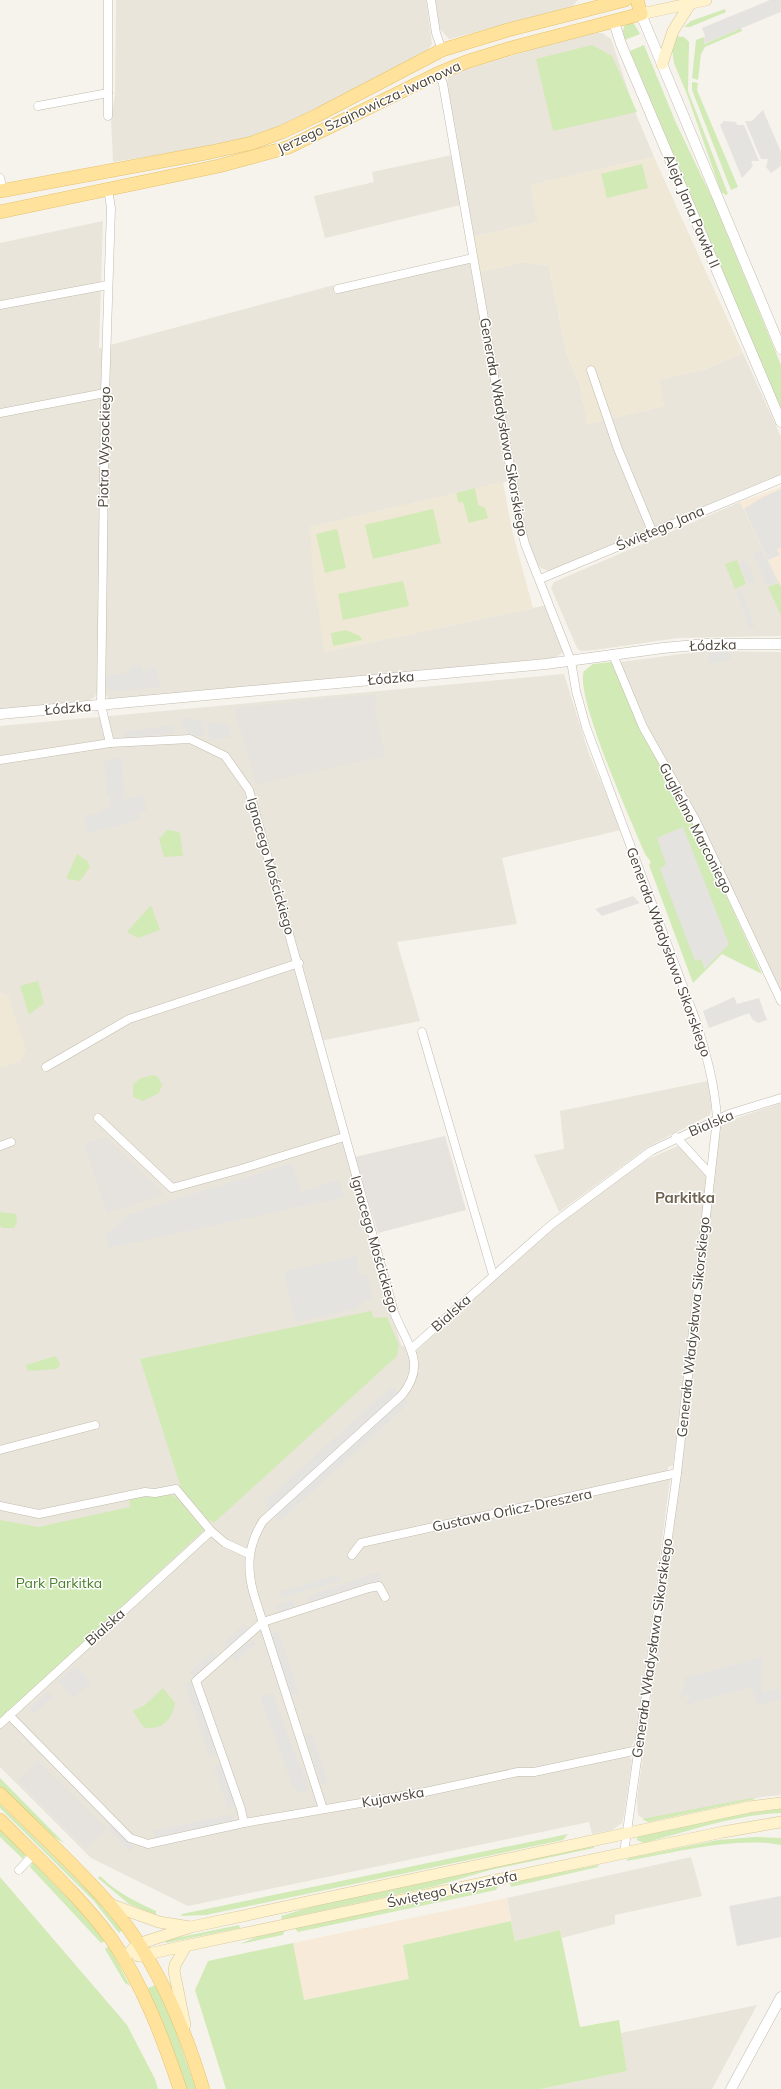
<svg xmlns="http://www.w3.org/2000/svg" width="781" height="2089" viewBox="0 0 781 2089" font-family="Mulish,sans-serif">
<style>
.residential{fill:#eae5da}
.commercial{fill:#f7ead8}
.industrial{fill:#e6e2dd}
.education{fill:#efe8d6}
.green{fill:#d2eab5}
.parking{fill:#e5e3e0}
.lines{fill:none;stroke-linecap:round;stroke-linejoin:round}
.minor-casing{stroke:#c2bbae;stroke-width:9}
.tertiary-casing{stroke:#c2bbae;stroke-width:11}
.secondary-casing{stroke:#d6c79b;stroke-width:12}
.primary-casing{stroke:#e6c16a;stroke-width:14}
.minor{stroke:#fff;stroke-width:8}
.tertiary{stroke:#fff;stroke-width:10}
.secondary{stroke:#fff3cd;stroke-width:11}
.primary{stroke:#ffe39c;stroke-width:13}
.labels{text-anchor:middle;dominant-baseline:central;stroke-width:3;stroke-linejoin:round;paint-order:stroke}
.street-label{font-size:14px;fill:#4b4439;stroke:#fff}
.park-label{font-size:14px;fill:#4a7f2a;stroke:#fff}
.neighbourhood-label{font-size:15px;font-weight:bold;fill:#6e6250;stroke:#fff}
</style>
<rect width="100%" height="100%" fill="#f6f3ec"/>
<g class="residential">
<path d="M116 0H426L432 44 427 51 288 123 257 136 232 143 113 162 111 118 115 96Z"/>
<path d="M435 0H578L572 7 449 39 440 29Z"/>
<path d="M587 33H602L611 39 636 114 654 157 531 185 538 222 473 237 447 87 448 75Z"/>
<path d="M452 155 460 205 325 238 314 196 374 182 372 172Z"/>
<path d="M103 221 99 348 334 285 336 293 465 263 470 264 509 481 310 527 325 652 547 605 563 649 562 653 554 659 109 699 105 693 97 692 94 698 85 702 0 710V243Z"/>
<path d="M523 262 549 266 566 351 580 386 588 424 664 406 658 380 706 369 743 353 781 437V474L549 571 541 568 537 564 529 542 522 519 479 272Z"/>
<path d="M740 502 781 586V636L678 638 594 650 581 651 577 648 551 588 554 582Z"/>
<path d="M705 651 781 652V993L654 741 620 662Z"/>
<path d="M564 674 588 751 621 830 502 858 517 924 397 942 420 1021 315 1042 401 1345 415 1352 563 1219 648 1159 678 1146 707 1175 673 1465 668 1467V1477L670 1480 636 1737 631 1747 626 1749 627 1755 632 1760 624 1815 622 1823 612 1830 592 1834 589 1822 188 1906 91 1858 0 1767V1067L20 1061 8 996 0 993V726Z"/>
<path d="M708 1081 712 1104 710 1115 648 1147 559 1212 534 1155 564 1149 560 1111Z"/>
<path d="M781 1103V1795L762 1797 648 1822 638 1815 637 1799 681 1473 719 1128 728 1121Z"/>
<path d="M691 1857 702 1896 615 1915V1924L562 1938 560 1930 515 1941 507 1898Z"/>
<path d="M757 2005 712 2089H541L627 2071 621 2033Z"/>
</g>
<g class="commercial">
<path d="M781 487V586L740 502Z"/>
<path d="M507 1898 511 1921 403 1945 410 1979 303 2000 293 1943Z"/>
</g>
<g class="industrial">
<path d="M376 694 375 712 385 756 256 784 234 708Z"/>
<path d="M445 1136 466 1210 378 1233 355 1157Z"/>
<path d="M106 1137 164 1194 107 1213 84 1144Z"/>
<path d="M38 1760 106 1829 86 1849 18 1781Z"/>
</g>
<g class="education">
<path d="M654 157 743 353 706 369 659 380 664 406 588 424 580 386 566 351 549 266 523 262 479 272 473 237 538 222 530 185Z"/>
<path d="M503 482 512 530 533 608 325 652 313 577 310 527Z"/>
<path d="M0 993 8 996 26 1049 20 1061 0 1067Z"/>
</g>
<g class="green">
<path d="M725 9 726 12 690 27H684L691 21Z"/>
<path d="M633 22 640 34 625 40 623 31 625 24Z"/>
<path d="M741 28 742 31 705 47 701 54 698 80 692 78 696 40 704 37V44Z"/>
<path d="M674 36 684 37 689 42 688 91 728 194 726 195 721 192 688 97 674 63 672 49Z"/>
<path d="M592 45 612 56 637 112 553 131 536 59Z"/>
<path d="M644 45 676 123 713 200 781 365V410L630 51Z"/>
<path d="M692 82 698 83 697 90 738 187 731 190 692 90Z"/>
<path d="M642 164 648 188 607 198 601 174Z"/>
<path d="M475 488 478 505 485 508 488 518 469 523 463 502 459 503 456 493Z"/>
<path d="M433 509 441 543 373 559 365 525Z"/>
<path d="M337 529 346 568 325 573 316 534Z"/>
<path d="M737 560 746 584 735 589 725 564Z"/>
<path d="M403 581 409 606 343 620 338 594Z"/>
<path d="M779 583 781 588V616L768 587Z"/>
<path d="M346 630 360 636 362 640 333 646 331 633Z"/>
<path d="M611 662 641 732 693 823 762 974 722 954 693 983 649 865 651 862 645 854C633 825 574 695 584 671L593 664Z"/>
<path d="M167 830 180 832 183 856 164 857 159 839Z"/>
<path d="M77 854 87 861 90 867 80 881 67 879V876Z"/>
<path d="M151 905 160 930 138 938 127 932Z"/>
<path d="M38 981 44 1003 29 1015 20 986Z"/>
<path d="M153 1075 158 1077 162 1085 159 1093 143 1101 133 1097V1085L139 1079Z"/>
<path d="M0 1212 16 1214 17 1222 14 1228H2L0 1225Z"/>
<path d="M371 1311 374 1318 387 1317 399 1345 397 1356 215 1522 208 1520 181 1488 140 1359Z"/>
<path d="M55 1356 60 1363 59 1367 55 1369 28 1371 26 1365Z"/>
<path d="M171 1495 177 1498 204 1530 0 1719V1520L38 1527 130 1507 129 1498Z"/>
<path d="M163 1688 175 1703C172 1721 161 1731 143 1727L133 1711 145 1705Z"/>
<path d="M0 1778 64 1843 43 1831 0 1788Z"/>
<path d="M752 1798 756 1799 648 1822 642 1819Z"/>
<path d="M0 1804 92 1895 122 1930 119 1933 94 1901 0 1808Z"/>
<path d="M781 1809V1813C734 1815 689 1831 644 1843L637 1840V1836L734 1815Z"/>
<path d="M0 1827 26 1853 23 1859 0 1837Z"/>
<path d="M568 1834 563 1840 206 1915 181 1916 182 1914Z"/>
<path d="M755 1837 781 1838V1845C736 1836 672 1853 626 1861L629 1858 718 1840Z"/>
<path d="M594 1845V1848L490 1870 436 1886 284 1919H282L281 1916 334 1900Z"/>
<path d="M32 1863H34L81 1912 105 1941 101 1943 30 1867Z"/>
<path d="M598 1865V1867L511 1887 510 1883Z"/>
<path d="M100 1876C116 1892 136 1902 156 1911V1915L129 1904 98 1878Z"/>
<path d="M0 1877 127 2025 155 2079 158 2089H0Z"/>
<path d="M499 1885 496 1890 298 1932 295 1928Z"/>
<path d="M511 1921 515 1941 560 1930 580 2027 619 2020 627 2071 541 2089H226L195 1990 208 1961 293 1943 304 2000 409 1979 403 1945Z"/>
<path d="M239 1925 240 1928 166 1943V1940Z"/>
<path d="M285 1930 283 1935 240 1944 256 1937Z"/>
<path d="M109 1946 130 1986 125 1983 106 1951 105 1949Z"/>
<path d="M156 1985 169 2012 196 2089H187L148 1988Z"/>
</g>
<g class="parking">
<path d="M770 0H781V12L703 44 705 36 702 28Z"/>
<path d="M763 110 781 152V166L771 173 766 167 768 159H761L745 121H752Z"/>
<path d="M724 121 736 122 737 125H744L759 161H751L753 166 742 178 720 125Z"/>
<path d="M781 489V548L777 549 780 555 768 560 744 509 761 498Z"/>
<path d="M761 550 777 582 767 586 753 554Z"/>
<path d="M747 561 755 581 748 584 739 563Z"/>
<path d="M741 589 755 627 750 629 736 590Z"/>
<path d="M730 652 731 660 709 664 708 653Z"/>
<path d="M141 664 143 670 156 666 160 687 112 691 106 687V676L123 673 129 671V668Z"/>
<path d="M182 717 203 721 204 736H196L186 732V728L181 727Z"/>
<path d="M207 722 230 725 231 737 209 740Z"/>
<path d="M174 725V733L128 738 125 737 124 731Z"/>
<path d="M122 758 125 798 130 799 143 795 147 811 140 813 141 819 87 834 84 821 87 816 101 812 110 806V795H107L104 760Z"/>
<path d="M683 827 729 944 705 969 701 959 695 961 660 869 666 864 657 838Z"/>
<path d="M633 896 640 903 602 916 595 909Z"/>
<path d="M734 997 737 1004 759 998 767 1020 758 1023 753 1020 749 1013 709 1028 703 1011Z"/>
<path d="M292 1163 302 1192 338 1180 345 1197 109 1248 105 1235 130 1214Z"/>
<path d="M356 1256 360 1275 367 1274 373 1299 364 1302 355 1309 295 1322 284 1272Z"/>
<path d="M391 1387 409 1403 280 1521 271 1513 265 1501Z"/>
<path d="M380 1572 382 1579 309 1603 307 1596Z"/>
<path d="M338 1574 341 1581 281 1598 279 1592Z"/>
<path d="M293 1600 296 1607 279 1613 276 1605Z"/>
<path d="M245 1624 250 1630 226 1650 221 1644Z"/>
<path d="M278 1631 299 1693 291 1695 271 1634Z"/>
<path d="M252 1639 256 1644 235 1662 231 1656Z"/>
<path d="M213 1652 217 1657 193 1677 189 1672Z"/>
<path d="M762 1657 763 1664 760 1675 763 1676 761 1684 763 1692 779 1688 781 1699 757 1705 751 1687 686 1705 690 1695 678 1698 685 1684 684 1678Z"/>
<path d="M76 1666 91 1683 73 1698 58 1681Z"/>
<path d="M192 1681 218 1755 210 1758 185 1684Z"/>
<path d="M48 1691 53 1697 34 1714 29 1708Z"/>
<path d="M273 1693 298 1763 306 1778 309 1791 299 1793 293 1787 260 1697Z"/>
<path d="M312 1734 328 1783 321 1785 305 1735Z"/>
<path d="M221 1764 235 1806 228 1809 213 1766Z"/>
<path d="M233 1814 234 1821 155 1837 153 1831Z"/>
<path d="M112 1824 134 1847 129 1851 107 1828Z"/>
<path d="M781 1896V1937L737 1946 729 1906Z"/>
</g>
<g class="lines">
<defs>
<g id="minor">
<path d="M108 0V116"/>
<path d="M431 0 436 33 442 50"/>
<path d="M439 73 443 84 520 524 525 544 571 661 576 691 586 727 696 1021C706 1053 715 1085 717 1119L677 1473 624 1853"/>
<path d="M38 106 108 93"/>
<path d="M0 178 3 190"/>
<path d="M108 189 111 208 105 393 101 705 110 743"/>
<path d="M338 289 473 258"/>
<path d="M0 305 108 285"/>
<path d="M591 370 618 449 652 531"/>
<path d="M0 413 105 393"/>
<path d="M540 579 781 479"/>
<path d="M613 655 643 727 696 821 781 1001"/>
<path d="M0 760 110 743 190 739 225 756 249 790 394 1312C406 1344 428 1363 402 1395L263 1521C248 1545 246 1567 254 1595L323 1809"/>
<path d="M422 1032 493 1275"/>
<path d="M46 1067 129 1019 299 963"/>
<path d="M98 1118 172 1188 241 1169 344 1137"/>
<path d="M676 1137 710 1174"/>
<path d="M0 1146 11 1142"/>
<path d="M411 1349 551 1225 651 1151 729 1114 781 1098"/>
<path d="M0 1450 95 1425"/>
<path d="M0 1506 39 1514 145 1492 155 1493 176 1489 211 1531 225 1543 249 1554"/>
<path d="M352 1555 361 1543 677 1473"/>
<path d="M9 1715 130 1838 148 1844 244 1823 425 1792 518 1772H534L638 1750"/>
<path d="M0 1724 211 1531"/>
<path d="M244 1823 241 1809 196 1681 263 1622 369 1588 379 1586 385 1597"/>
<path d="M19 1870 33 1855"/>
</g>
<g id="tertiary">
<path d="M641 14 781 349"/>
<path d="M614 22 621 44 781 422"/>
<path d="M0 714 546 664 663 648 706 644H781"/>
<path d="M731 2089 781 1997"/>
</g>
<g id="secondary">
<path d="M641 14 706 0"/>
<path d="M662 64 673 31 690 4"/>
<path d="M109 1904 159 1922 190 1927"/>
<path d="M138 1956 723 1832 781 1822"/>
<path d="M123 1959 138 1944 191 1927 749 1807 781 1803"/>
<path d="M185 2025 174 1971 175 1965 186 1946"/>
</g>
<g id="primary">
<path d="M0 191 211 152 252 143 282 132 316 116 442 50 508 30 625 0"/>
<path d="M0 212 219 166 289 147 439 73 466 62 511 48 641 14 637 0"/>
<path d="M0 1794C36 1830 75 1865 109 1904 155 1956 183 2023 203 2089"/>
<path d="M0 1820C38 1859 80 1896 112 1940 143 1985 163 2038 180 2089"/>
</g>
</defs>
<use href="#minor" class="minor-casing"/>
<use href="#tertiary" class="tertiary-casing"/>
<use href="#secondary" class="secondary-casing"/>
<use href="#primary" class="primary-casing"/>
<use href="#minor" class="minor"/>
<use href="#tertiary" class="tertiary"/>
<use href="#secondary" class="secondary"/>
<use href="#primary" class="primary"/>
</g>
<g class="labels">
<g class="street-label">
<text transform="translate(369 107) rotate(-25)">Jerzego Szajnowicza-Iwanowa</text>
<text transform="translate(692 211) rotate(67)">Aleja Jana Pawła II</text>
<text transform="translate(504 427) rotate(80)">Generała Władysława Sikorskiego</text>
<text transform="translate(104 447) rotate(-89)">Piotra Wysockiego</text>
<text transform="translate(660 528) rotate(-23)">Świętego Jana</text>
<text transform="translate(713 645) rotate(-2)">Łódzka</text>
<text transform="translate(391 678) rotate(-5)">Łódzka</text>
<text transform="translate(68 708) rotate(-5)">Łódzka</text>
<text transform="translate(696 828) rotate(63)">Guglielmo Marconiego</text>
<text transform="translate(271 866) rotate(74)">Ignacego Mościckiego</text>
<text transform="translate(669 952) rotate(70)">Generała Władysława Sikorskiego</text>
<text transform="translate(711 1123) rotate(-23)">Bialska</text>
<text transform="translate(375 1244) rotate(74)">Ignacego Mościckiego</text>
<text transform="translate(451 1313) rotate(-42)">Bialska</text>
<text transform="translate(693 1327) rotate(-84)">Generała Władysława Sikorskiego</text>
<text transform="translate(512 1510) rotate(-12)">Gustawa Orlicz-Dreszera</text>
<text transform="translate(105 1627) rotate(-42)">Bialska</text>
<text transform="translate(652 1648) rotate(-82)">Generała Władysława Sikorskiego</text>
<text transform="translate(393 1797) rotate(-10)">Kujawska</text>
<text transform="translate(452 1889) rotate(-12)">Świętego Krzysztofa</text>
</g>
<g class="park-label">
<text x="59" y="1583">Park Parkitka</text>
</g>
<g class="neighbourhood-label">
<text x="685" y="1197">Parkitka</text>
</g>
</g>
</svg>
